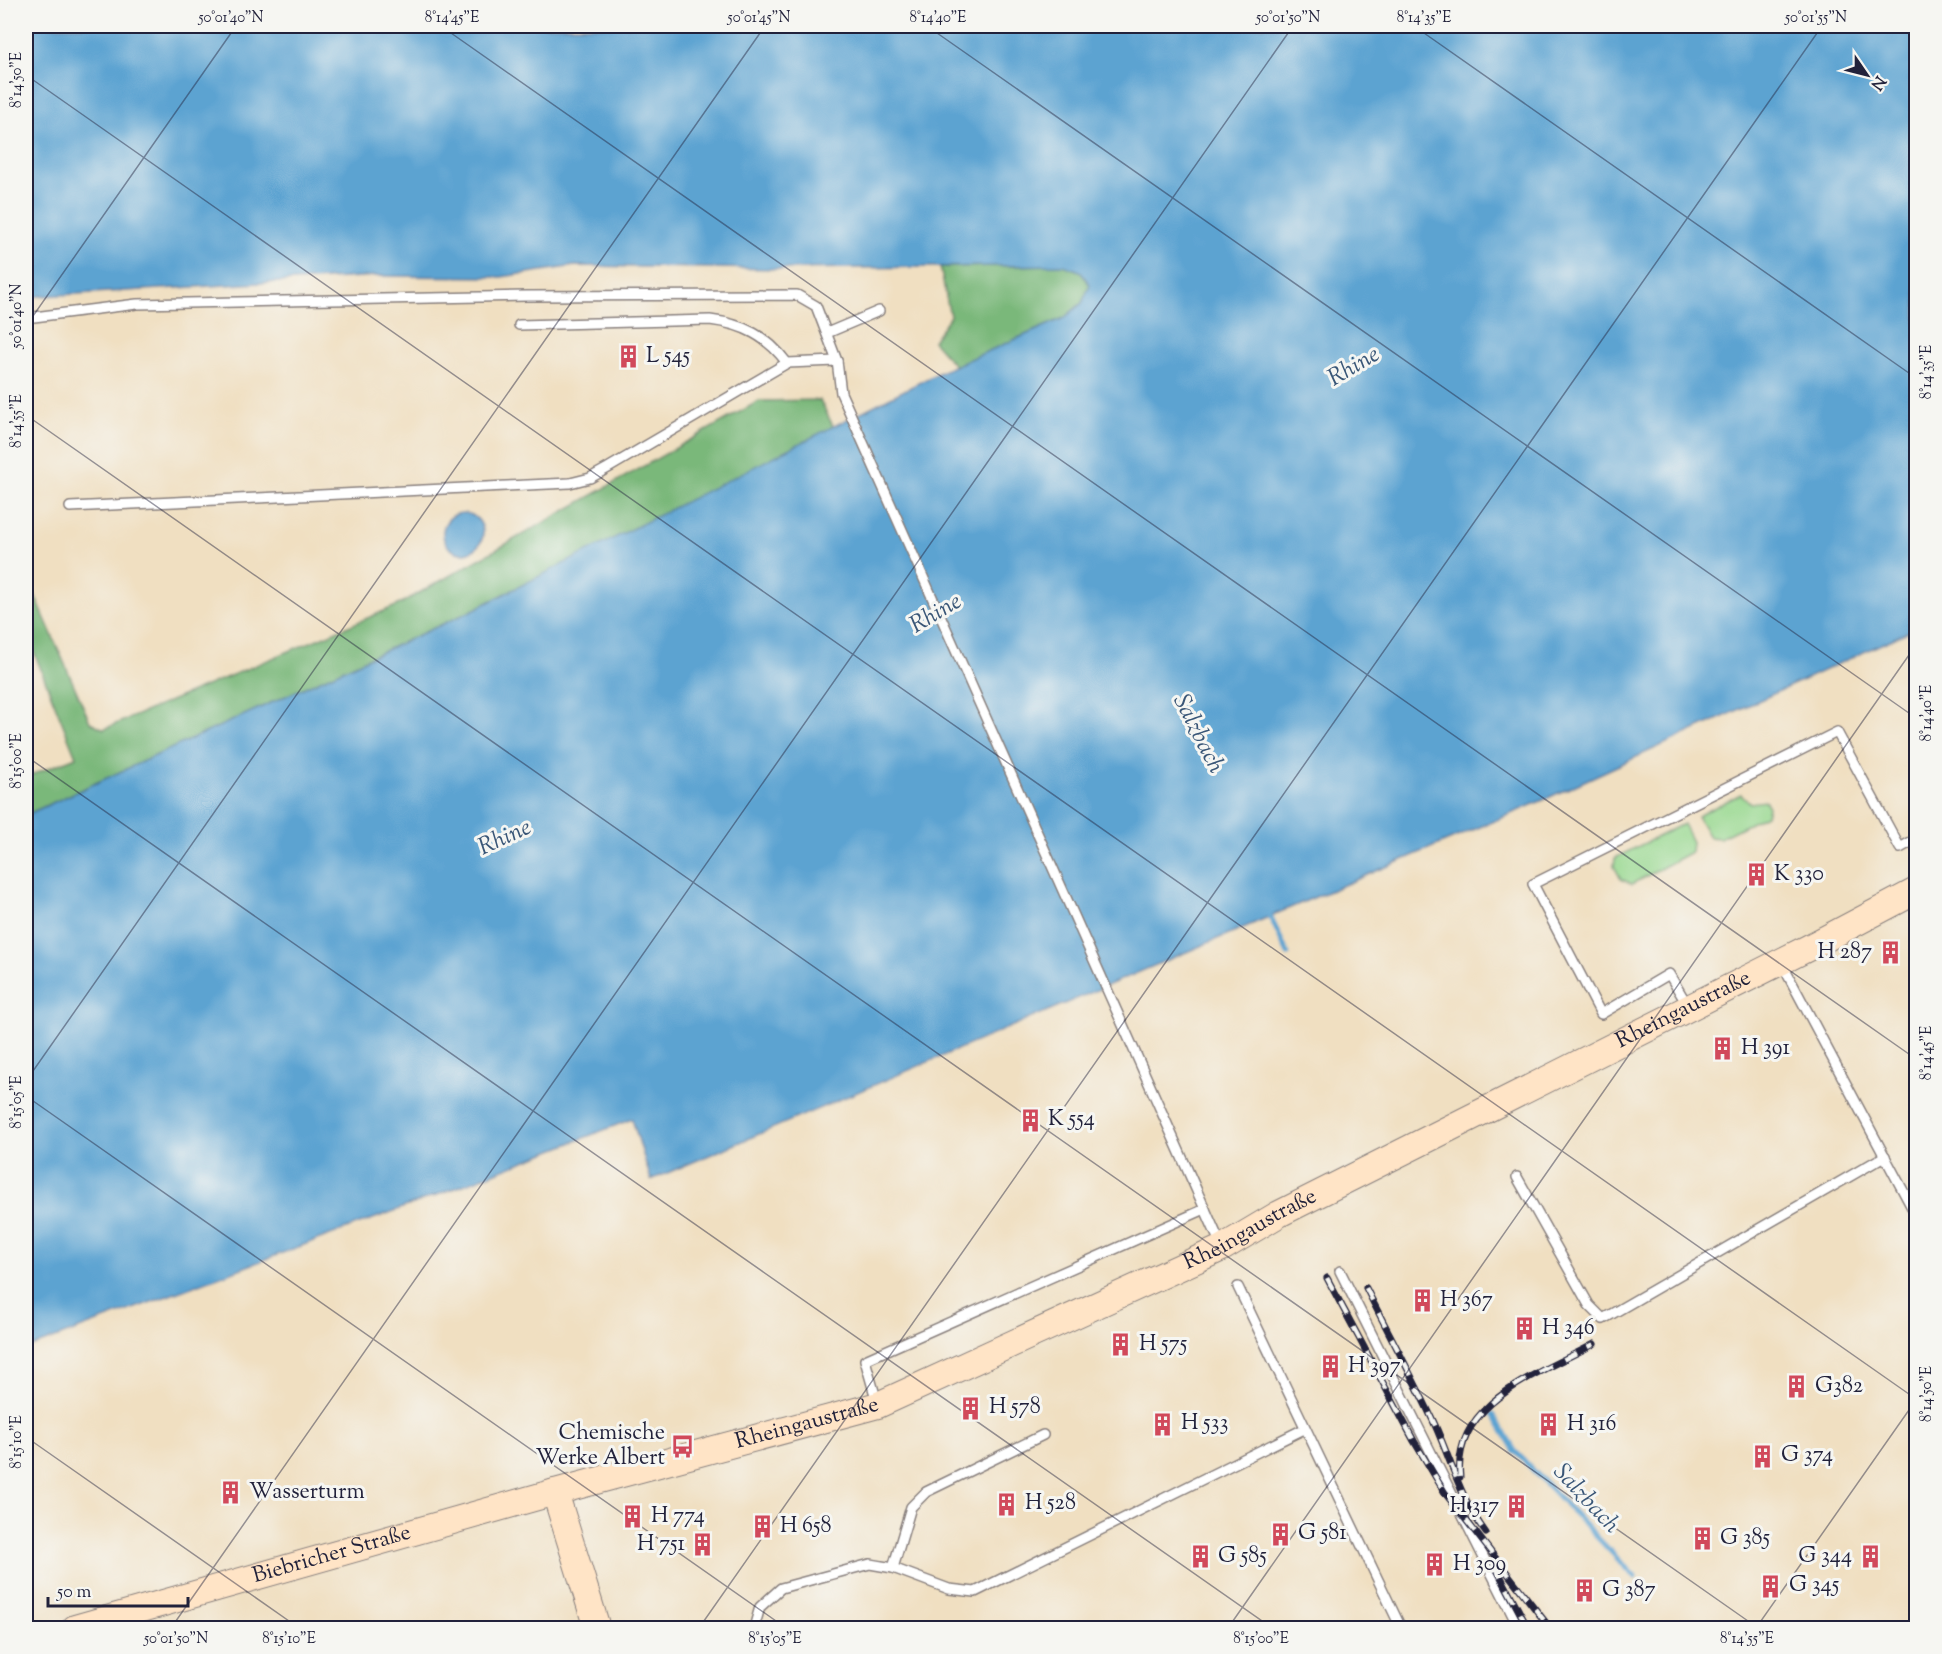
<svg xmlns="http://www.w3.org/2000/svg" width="1942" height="1654" viewBox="0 0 1942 1654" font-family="'Sorts Mill Goudy',serif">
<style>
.green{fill:#98d88f;stroke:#5d7d65;stroke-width:1.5}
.forest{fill:#7ab87a;stroke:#4e6d5a;stroke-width:1.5}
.water{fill:#5ba3d1;stroke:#3e6286;stroke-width:1.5}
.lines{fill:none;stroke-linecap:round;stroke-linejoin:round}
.stream{stroke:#5ba3d1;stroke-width:5}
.ferry{stroke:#395677;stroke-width:1.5;stroke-dasharray:8 6;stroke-linecap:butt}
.lane-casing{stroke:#89807e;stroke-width:12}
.secondary-casing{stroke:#89807e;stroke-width:28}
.lane{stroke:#fff;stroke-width:9}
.secondary{stroke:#ffe4c6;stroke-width:26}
.rail-casing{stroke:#22223b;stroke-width:7}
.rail{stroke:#f6f6f2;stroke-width:4.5;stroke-dasharray:14;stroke-linecap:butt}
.ticks{fill:none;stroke:#22223b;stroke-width:1.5;stroke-opacity:0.45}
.labels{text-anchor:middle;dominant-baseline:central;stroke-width:6;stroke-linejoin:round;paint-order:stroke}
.poi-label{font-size:22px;fill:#22223b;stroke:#f6f6f2;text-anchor:start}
.street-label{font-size:22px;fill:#22223b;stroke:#f6f6f2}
.water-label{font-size:24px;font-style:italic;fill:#395677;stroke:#f6f6f2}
.neatline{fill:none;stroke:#22223b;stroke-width:2}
.ticks-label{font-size:15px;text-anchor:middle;fill:#22223b}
</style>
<rect width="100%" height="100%" fill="#f6f6f2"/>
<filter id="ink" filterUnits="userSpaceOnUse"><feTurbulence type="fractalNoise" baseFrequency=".0167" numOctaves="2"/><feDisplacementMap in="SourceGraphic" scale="12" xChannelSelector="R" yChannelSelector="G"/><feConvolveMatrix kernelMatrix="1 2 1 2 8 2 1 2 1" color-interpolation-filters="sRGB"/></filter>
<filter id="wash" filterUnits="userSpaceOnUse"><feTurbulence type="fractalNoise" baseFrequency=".008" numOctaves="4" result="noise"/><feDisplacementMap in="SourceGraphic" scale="24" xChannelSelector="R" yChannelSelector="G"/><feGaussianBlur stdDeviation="1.35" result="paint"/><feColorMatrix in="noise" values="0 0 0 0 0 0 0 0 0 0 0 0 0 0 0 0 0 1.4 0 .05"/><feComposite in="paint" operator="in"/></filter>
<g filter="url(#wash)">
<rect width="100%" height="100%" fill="#f0dfc1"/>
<g class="green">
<path d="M1741 794 1750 803 1766 801 1768 808 1766 815 1720 838 1709 837 1697 816Z"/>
<path d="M1683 824 1692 842 1691 852 1632 884 1621 879 1614 866 1615 858Z"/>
</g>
<g class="forest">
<path d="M1063 265 1080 271 1090 285 1082 303 1064 318 955 366 933 341 950 316 940 267Z"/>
<path d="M820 400 834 428 469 612 26 815V777L76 757 26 632V575L90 722 104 729 396 606 759 401Z"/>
</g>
<g class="water">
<path d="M26 26H1916V628L1541 801 651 1180 632 1119 453 1189 26 1349V815L469 612 936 374 1064 318 1082 303 1090 285 1080 271 1063 265 786 269 575 266 501 277 378 276 26 297Z"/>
<circle cx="463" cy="533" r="20"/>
</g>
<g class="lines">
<g class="stream">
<path d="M1268 912 1288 954"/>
<path d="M1493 1414 1515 1451 1635 1577"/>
</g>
<path class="ferry" d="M26 26H29"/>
</g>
</g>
<g filter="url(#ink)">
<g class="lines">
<defs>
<g id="lane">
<path d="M26 318 137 304 527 296 797 295 816 306 837 361 841 393 1221 1245"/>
<path d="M519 325 710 320C743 324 767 336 787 363L837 361"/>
<path d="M827 333 879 311"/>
<path d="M70 507 570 483 590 478 608 468 787 363"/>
<path d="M1782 964 1916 1215"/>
<path d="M1688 1006 1669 974 1601 1014 1533 884 1837 732 1900 848 1916 839"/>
<path d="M1517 1177 1589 1305 1603 1319 1885 1156"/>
<path d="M1340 1271 1519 1628"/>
<path d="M1238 1287 1401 1628"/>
<path d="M877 1402 865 1360 1205 1209"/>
<path d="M893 1568 911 1507 926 1492 1043 1435"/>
<path d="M754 1628 760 1607 781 1588 870 1564 893 1568 949 1589 975 1592 1304 1429"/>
</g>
<g id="secondary">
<path d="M555 1492 597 1628"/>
<path id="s1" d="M75 1628 555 1492 878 1405 1222 1248 1279 1214 1808 948 1916 891"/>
</g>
</defs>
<use href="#lane" class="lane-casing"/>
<use href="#secondary" class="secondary-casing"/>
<use href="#lane" class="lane"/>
<use href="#secondary" class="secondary"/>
<defs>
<g id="rail">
<path d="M1327 1278 1414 1441 1445 1493 1550 1628"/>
<path d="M1366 1288C1389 1334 1414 1379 1435 1425 1452 1463 1460 1498 1486 1533"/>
<path d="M1460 1477C1452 1402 1539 1374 1594 1344"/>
<path d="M1494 1564 1528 1628"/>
<path d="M620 1625 621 1628"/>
</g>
</defs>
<use href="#rail" class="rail-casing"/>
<use href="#rail" class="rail"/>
</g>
</g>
<path class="ticks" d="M441 26 1916 1059M927 26 1916 718M1414 26 1916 378M1900 26 1916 37M26 75 1916 1399M26 326 236 26M26 415 1758 1628M26 756 1272 1628M26 1081 765 26M26 1096 786 1628M26 1437 299 1628M171 1628 1293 26M699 1628 1822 26M1228 1628 1916 645M1756 1628 1916 1400"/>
<defs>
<symbol id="building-bare" viewBox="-9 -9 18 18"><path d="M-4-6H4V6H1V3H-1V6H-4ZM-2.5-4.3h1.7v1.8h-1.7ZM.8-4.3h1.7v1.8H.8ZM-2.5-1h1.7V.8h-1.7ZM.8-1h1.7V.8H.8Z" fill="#d1495b" stroke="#f6f6f2" stroke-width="2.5" paint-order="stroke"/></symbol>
<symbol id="bus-bare" viewBox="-9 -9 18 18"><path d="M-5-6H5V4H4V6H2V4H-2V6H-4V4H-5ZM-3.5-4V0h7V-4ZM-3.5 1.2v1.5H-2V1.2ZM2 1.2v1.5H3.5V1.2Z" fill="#d1495b" stroke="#f6f6f2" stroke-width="2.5" paint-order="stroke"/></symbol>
</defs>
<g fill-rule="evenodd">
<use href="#building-bare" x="612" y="340" width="33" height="33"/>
<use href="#building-bare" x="1740" y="858" width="33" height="33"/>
<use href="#building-bare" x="1874" y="936" width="33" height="33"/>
<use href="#building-bare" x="1706" y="1032" width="33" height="33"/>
<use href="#building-bare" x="1014" y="1104" width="33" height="33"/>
<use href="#building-bare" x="1406" y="1284" width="33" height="33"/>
<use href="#building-bare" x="1508" y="1312" width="33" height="33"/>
<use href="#building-bare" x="1104" y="1328" width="33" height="33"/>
<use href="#building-bare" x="1314" y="1350" width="33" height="33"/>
<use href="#building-bare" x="1780" y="1370" width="33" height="33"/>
<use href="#building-bare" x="954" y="1392" width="33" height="33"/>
<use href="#building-bare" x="1146" y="1408" width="33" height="33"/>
<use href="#building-bare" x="1532" y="1408" width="33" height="33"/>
<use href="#bus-bare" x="666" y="1430" width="33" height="33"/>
<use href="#building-bare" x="1746" y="1440" width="33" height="33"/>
<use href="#building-bare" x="214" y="1476" width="33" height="33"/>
<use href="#building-bare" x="990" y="1488" width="33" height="33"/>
<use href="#building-bare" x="1500" y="1490" width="33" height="33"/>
<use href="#building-bare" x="616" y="1500" width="33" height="33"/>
<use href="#building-bare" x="746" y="1510" width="33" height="33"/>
<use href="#building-bare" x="1264" y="1518" width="33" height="33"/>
<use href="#building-bare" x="1686" y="1522" width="33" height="33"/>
<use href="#building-bare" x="686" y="1528" width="33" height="33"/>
<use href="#building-bare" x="1184" y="1540" width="33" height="33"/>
<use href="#building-bare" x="1854" y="1540" width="33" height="33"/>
<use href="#building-bare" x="1418" y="1548" width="33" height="33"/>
<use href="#building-bare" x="1754" y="1570" width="33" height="33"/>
<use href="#building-bare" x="1568" y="1574" width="33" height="33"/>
</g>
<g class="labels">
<g class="poi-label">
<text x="646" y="357">L 545</text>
<text x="1774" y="875">K 330</text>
<text x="1872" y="953" text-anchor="end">H 287</text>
<text x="1741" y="1049">H 391</text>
<text x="1048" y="1120">K 554</text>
<text x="1440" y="1301">H 367</text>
<text x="1542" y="1329">H 346</text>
<text x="1139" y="1345">H 575</text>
<text x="1348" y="1367">H 397</text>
<text x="1815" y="1387">G382</text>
<text x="989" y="1408">H 578</text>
<text x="1181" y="1424">H 533</text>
<text x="1567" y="1425">H 316</text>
<text x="665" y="1434" text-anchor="end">Chemische<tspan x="665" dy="25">Werke Albert</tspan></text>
<text x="1781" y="1456">G 374</text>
<text x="249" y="1493">Wasserturm</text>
<text x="1025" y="1504">H 528</text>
<text x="1499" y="1507" text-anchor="end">H 317</text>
<text x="651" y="1517">H 774</text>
<text x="780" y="1527">H 658</text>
<text x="1298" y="1534">G 581</text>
<text x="1720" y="1539">G 385</text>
<text x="685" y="1545" text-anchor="end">H 751</text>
<text x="1218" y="1557">G 585</text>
<text x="1852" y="1557" text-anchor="end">G 344</text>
<text x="1453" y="1565">H 309</text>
<text x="1789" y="1586">G 345</text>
<text x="1602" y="1591">G 387</text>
</g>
<g class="street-label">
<text stroke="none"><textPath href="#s1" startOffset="1731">Rheingaustraße</textPath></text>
<text stroke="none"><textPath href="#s1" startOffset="1245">Rheingaustraße</textPath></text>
<text stroke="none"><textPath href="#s1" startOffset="760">Rheingaustraße</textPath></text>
<text stroke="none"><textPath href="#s1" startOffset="267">Biebricher Straße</textPath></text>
</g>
<g class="water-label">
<text transform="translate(1354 367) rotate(-31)">Rhine</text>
<text transform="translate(936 614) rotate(-31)">Rhine</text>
<text transform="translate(1198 734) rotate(63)">Salzbach</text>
<text transform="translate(505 838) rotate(-25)">Rhine</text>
<text transform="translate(1586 1499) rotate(47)">Salzbach</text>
</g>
</g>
<rect width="1942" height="1654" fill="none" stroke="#f6f6f2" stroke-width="66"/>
<g transform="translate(1867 75) rotate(125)" stroke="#f6f6f2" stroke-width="4.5" paint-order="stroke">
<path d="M0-4.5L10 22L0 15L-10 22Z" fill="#22223b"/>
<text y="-9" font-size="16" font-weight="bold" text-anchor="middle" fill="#22223b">N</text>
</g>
<path d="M48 1597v9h140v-9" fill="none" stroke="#22223b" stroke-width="3"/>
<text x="57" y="1597" font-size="18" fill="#22223b" stroke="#f6f6f2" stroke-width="4.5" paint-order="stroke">50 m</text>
<rect x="33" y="33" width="1876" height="1588" class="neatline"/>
<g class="ticks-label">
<text x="231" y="22">50°01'40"N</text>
<text x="452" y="22">8°14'45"E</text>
<text x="759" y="22">50°01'45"N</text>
<text x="938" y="22">8°14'40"E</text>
<text x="1288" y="22">50°01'50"N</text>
<text x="1424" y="22">8°14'35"E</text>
<text x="1816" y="22">50°01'55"N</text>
<text transform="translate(16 80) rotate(-90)" y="5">8°14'50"E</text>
<text transform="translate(16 316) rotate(-90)" y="5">50°01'40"N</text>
<text transform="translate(1926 372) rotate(-90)" y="5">8°14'35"E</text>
<text transform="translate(16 421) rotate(-90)" y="5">8°14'55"E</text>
<text transform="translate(1926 713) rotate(-90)" y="5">8°14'40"E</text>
<text transform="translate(16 761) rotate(-90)" y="5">8°15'00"E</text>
<text transform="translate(1926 1053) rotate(-90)" y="5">8°14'45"E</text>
<text transform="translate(16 1102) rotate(-90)" y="5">8°15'05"E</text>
<text transform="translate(1926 1394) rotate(-90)" y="5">8°14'50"E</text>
<text transform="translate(16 1442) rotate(-90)" y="5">8°15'10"E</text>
<text x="176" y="1643">50°01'50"N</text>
<text x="289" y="1643">8°15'10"E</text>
<text x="775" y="1643">8°15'05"E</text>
<text x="1261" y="1643">8°15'00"E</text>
<text x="1747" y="1643">8°14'55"E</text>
</g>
</svg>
